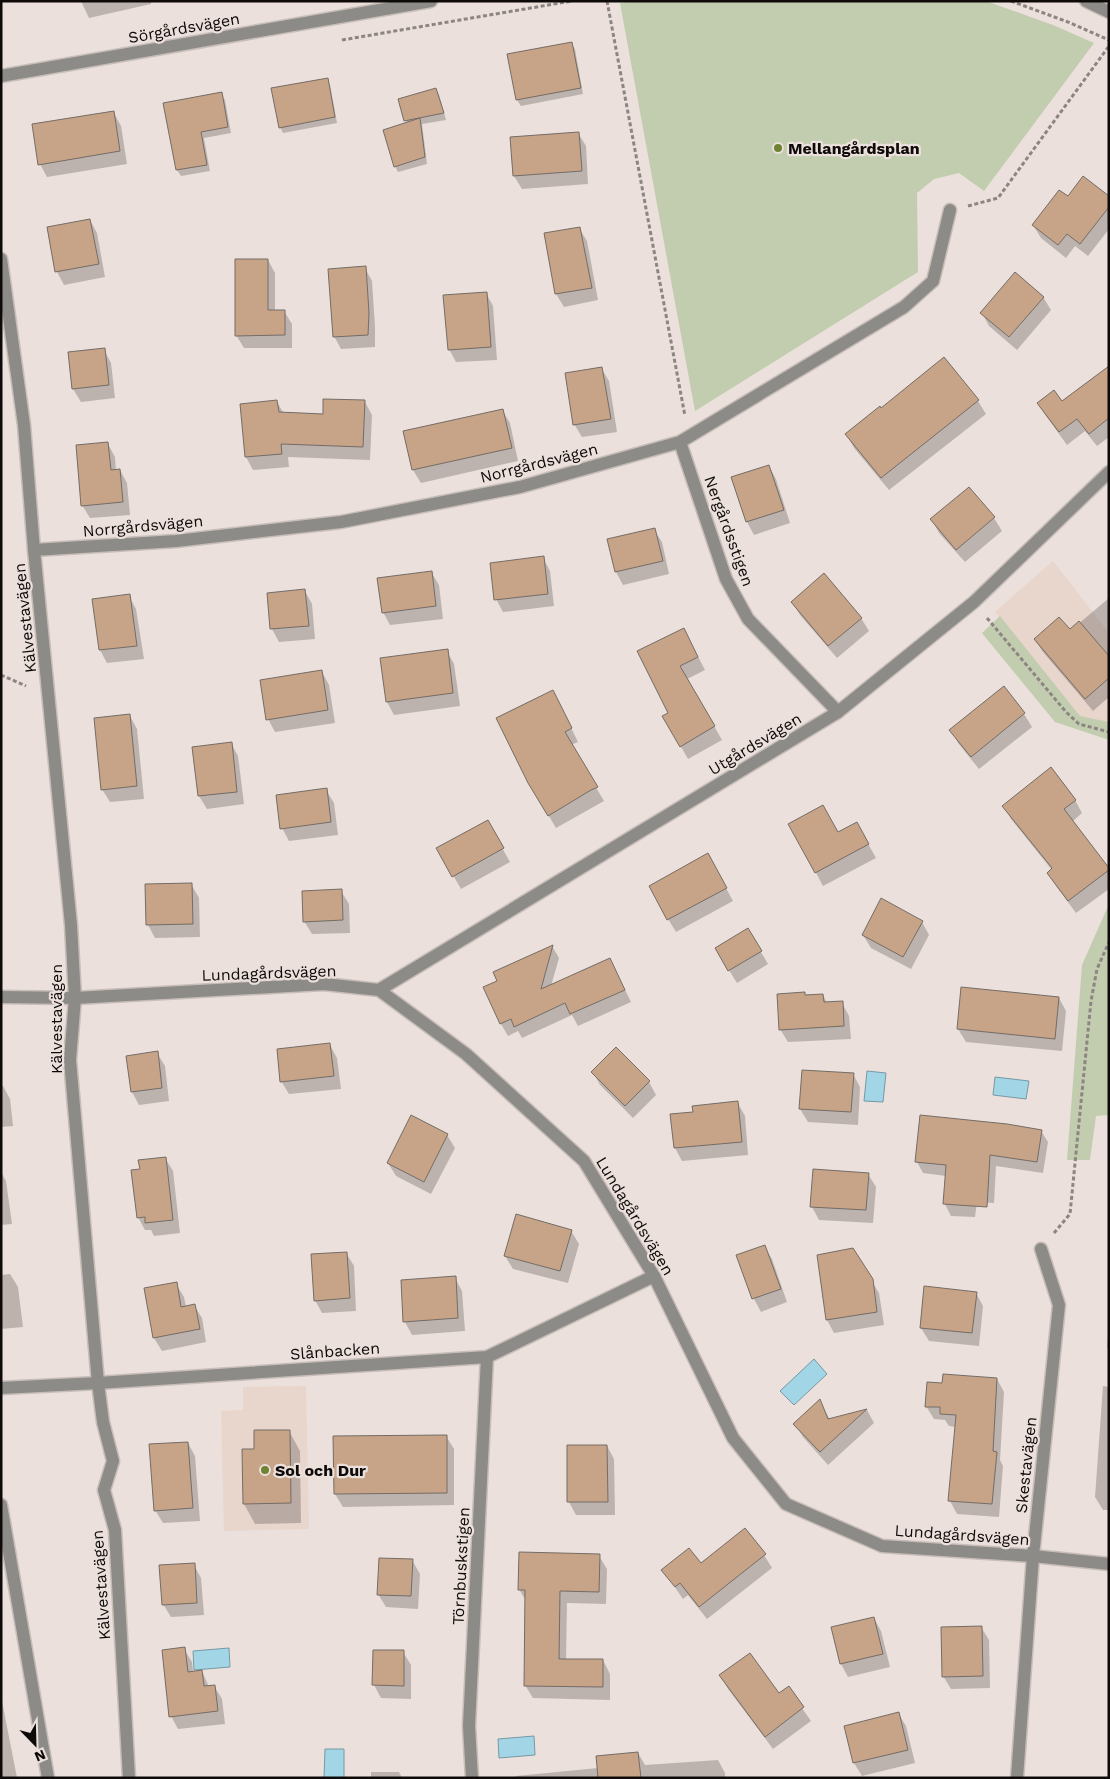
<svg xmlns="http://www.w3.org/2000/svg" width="1110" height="1779" viewBox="0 0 1110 1779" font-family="'Work Sans',sans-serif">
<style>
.built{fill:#e8d5cc}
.green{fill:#c2cdaf}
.water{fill:#a2d6e6;stroke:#7699a4}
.shadow{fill:#0003}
.building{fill:#c7a487;stroke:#746c66}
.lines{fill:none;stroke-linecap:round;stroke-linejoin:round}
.service-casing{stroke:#c8beb9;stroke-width:15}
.minor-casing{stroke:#c8beb9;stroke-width:15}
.tertiary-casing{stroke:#c8beb9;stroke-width:15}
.path{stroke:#8d8582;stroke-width:3;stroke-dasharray:4 2.5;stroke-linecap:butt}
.service{stroke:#8d8b87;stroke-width:12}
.minor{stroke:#8d8b87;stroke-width:12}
.tertiary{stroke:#8d8b87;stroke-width:12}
.poi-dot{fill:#6e8334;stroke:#ebe0db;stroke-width:2}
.labels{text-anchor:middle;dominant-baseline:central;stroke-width:4.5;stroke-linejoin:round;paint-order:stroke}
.street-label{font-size:16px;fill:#0e0a09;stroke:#ebe0db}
.poi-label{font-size:16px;font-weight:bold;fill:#0e0a09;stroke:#ebe0db;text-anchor:start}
</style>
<rect width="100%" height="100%" fill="#ebe0db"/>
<g class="built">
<path d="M1053 561 1109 633V722L1080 716 995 612Z"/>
<path d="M306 1386 309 1529 224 1531 221 1411 243 1410V1387Z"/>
</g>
<g class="green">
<path d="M633 1H986L1053 25 1094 43 984 191 959 173 934 179 917 193 918 272 695 411 620 3Z"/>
<path d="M1000 616 1080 716 1109 722V740L1055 722 982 633Z"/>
<path d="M1109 904V1115L1096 1116 1090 1160H1067L1082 965Z"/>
</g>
<g class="water">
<path d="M867 1071 886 1073 883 1102 864 1101Z"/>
<path d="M995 1077 1029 1081 1026 1099 993 1095Z"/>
<path d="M814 1359 827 1374 794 1405 780 1391Z"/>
<path d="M229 1648 230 1667 194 1670 193 1651Z"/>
<path d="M534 1736 535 1755 499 1758 498 1739Z"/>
<path d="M325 1749H344V1778H324Z"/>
</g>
<g class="shadow">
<path d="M81 1H151V4L89 18Z"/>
<path d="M571 43 575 49 583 94 521 106 517 100Z"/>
<path d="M327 79 330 85 337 123 283 133 280 127Z"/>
<path d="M436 89 439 95 446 120 422 124 427 164 398 172 395 166 407 123 406 120Z"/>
<path d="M221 94 225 100 231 133 204 138 210 171 181 176 177 170 165 104Z"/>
<path d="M114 113 121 126 127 164 47 177 40 164Z"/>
<path d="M578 133 586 146 588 184 522 189 514 176Z"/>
<path d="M1109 197V229L1088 256 1075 246 1066 258 1041 238 1033 225 1068 198Z"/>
<path d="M90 220 97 233 105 277 64 285 57 272 48 228Z"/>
<path d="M579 228 587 241 598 300 564 307 556 294Z"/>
<path d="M268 260 275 273V311H284L292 324V348H244L236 335Z"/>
<path d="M365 268 372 281 375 327V347L341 349 334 336Z"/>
<path d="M486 293 493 306 497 360 456 362 449 349Z"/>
<path d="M1043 297 1051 310 1017 350 989 326 982 313Z"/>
<path d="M104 350 111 363 115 398 81 402 73 389 69 353Z"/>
<path d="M944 358 978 401 986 414 889 490 854 448 847 435 881 410Z"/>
<path d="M601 368 609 381 617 432 582 437 574 424Z"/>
<path d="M1109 373V437L1097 446 1085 431 1067 445 1046 416 1038 403H1062Z"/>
<path d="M277 402 284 414 324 415 365 402 372 415 370 460 288 457 289 467 253 470 246 457 241 405Z"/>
<path d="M502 410 510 423 518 461 421 483 413 470 405 432Z"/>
<path d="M108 444 115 457 116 471 120 470 127 483 130 515 90 518 82 505Z"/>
<path d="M769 466 776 479 790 523 754 535 747 522 732 478Z"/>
<path d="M969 488 994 518 1002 531 965 562 939 533 932 520Z"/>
<path d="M654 530 662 542 669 574 623 585 616 572 608 540Z"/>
<path d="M543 558 550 571 554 606 503 612 496 599Z"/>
<path d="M431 572 439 585 443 619 390 625 383 612Z"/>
<path d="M305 591 312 604 315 639 279 642 272 629Z"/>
<path d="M129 596 136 609 144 659 107 663 100 650Z"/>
<path d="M1109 598V697L1093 711 1043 652 1035 640 1070 631Z"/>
<path d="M792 602 861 618 869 631 837 658 800 615Z"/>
<path d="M691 643 705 670 687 679 722 740 688 759 664 717 669 713 639 652Z"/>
<path d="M447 651 454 664 460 706 394 715 387 702Z"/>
<path d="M322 672 329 685 335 723 275 732 268 719Z"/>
<path d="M1003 688 1024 714 1032 727 979 769 958 743 951 730Z"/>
<path d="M560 705 578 742 571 745 604 801 556 828 537 796Z"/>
<path d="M130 716 137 729 144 799 110 802 102 789Z"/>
<path d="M231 743 238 756 244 804 207 809 199 796 193 748Z"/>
<path d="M326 790 334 803 338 835 289 841 282 828Z"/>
<path d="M1075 800 1082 813 1072 822 1109 870V889L1076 913 1056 886 1048 873 1052 870 1011 819 1004 806Z"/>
<path d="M487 821 510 862 461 889 438 849Z"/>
<path d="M790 824 838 834 857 824 876 858 823 886Z"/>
<path d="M715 868 733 901 676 932 668 919Z"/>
<path d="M191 884 199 898 200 937 155 938 148 925Z"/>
<path d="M341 891 349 904 350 933 312 934 304 921Z"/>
<path d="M922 922 929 935 911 969 871 948 863 935Z"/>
<path d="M748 930 768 964 737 983 716 949Z"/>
<path d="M552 946 559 958 551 986 610 959 631 1002 578 1026 572 1015 522 1038 518 1031 508 1036 501 1024 499 981Z"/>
<path d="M804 993 806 996 823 995 827 1003H842L849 1016 851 1039 788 1042 780 1029Z"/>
<path d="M1059 998 1066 1011 1062 1051 966 1042 958 1029Z"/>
<path d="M330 1045 337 1058 341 1089 289 1094 281 1081Z"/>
<path d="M157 1053 165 1066 169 1101 139 1105 132 1092Z"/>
<path d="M593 1072 649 1082 656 1095 633 1118 600 1085Z"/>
<path d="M853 1074 860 1087 858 1125 808 1122 800 1109Z"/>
<path d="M1 1086H3L10 1099 13 1126 1 1127Z"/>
<path d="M737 1102 745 1116 748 1155 682 1161 675 1148 672 1116 694 1113Z"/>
<path d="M1041 1131 1048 1142 1043 1173 996 1166 994 1203 977 1202 975 1217 951 1216 945 1204 946 1176 923 1173 917 1162Z"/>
<path d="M447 1135 455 1148 431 1194 396 1176 388 1163Z"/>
<path d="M165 1158 173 1171 180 1233 154 1236 151 1230H145L138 1217 141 1170Z"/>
<path d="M1 1172 6 1181 12 1224 1 1225Z"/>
<path d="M868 1174 876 1187 873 1223 819 1220 812 1207Z"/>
<path d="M571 1231 579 1244 568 1283 513 1269 505 1256Z"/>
<path d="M764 1246 772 1259 787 1302 761 1312 754 1299 738 1255Z"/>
<path d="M346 1253 354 1266 356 1311 322 1313 315 1300Z"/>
<path d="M10 1274 18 1287 23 1327 1 1329V1275Z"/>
<path d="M455 1278 462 1291 465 1331 412 1335 405 1322Z"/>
<path d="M871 1280 879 1293 884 1325 834 1333 827 1320Z"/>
<path d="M176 1284 184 1297 186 1307 194 1305 202 1318 206 1342 162 1351 154 1338Z"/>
<path d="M976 1293 983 1306 979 1346 929 1341 921 1328Z"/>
<path d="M1109 1325V1350L1107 1347Z"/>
<path d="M997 1379 1004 1392 1000 1460 1003 1466 999 1517 957 1514 950 1501 956 1427 949 1426 945 1420 934 1419 926 1406 943 1384Z"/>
<path d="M1103 1386 1109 1387V1510H1103L1095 1497Z"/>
<path d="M820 1401 830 1420 867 1410 874 1423 828 1465 803 1437 795 1424Z"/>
<path d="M289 1431 300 1451 301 1523 255 1524 244 1504 243 1450H255Z"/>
<path d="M446 1436 454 1449V1505L343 1507 335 1494Z"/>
<path d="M188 1443 195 1456 200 1521 163 1523 155 1510Z"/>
<path d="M607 1446 614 1459 615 1515H576L569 1502Z"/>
<path d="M764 1555 772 1568 707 1619 688 1595 683 1599 663 1570Z"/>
<path d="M599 1556 607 1569 606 1604 567 1603 566 1660H603L610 1674V1700L533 1698 525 1685 526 1601 519 1589Z"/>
<path d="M412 1560 420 1574 418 1609 386 1607 378 1594Z"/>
<path d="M194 1565 201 1578 204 1615 171 1617 163 1604Z"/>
<path d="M874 1618 881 1631 890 1667 848 1677 841 1664Z"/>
<path d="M981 1627 989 1640 990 1688 951 1689 943 1676Z"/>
<path d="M184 1649 192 1662 193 1672 202 1671 209 1687 214 1686 222 1699 225 1724 178 1729 171 1716Z"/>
<path d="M374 1652H403L411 1665V1699L381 1698 374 1685Z"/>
<path d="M721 1676 779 1695 788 1688 811 1721 773 1749 728 1689Z"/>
<path d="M1 1696 17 1778H1Z"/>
<path d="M898 1713 906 1726 915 1763 862 1776 854 1763 845 1727Z"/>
<path d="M638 1753 645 1765 718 1760 725 1773V1778H517L516 1776 598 1768Z"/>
<path d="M371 1772H399L402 1778H371Z"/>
</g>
<g class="building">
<path d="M572 42 581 88 516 100 507 54Z"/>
<path d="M328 78 335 117 279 128 271 88Z"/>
<path d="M436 88 444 113 404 121 398 99Z"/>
<path d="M222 92 228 127 201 132 207 165 176 170 163 103Z"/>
<path d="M114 111 120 151 38 165 32 124Z"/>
<path d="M420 118 425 157 394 167 383 130Z"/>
<path d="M579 132 582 171 513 176 510 137Z"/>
<path d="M1083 176 1109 196V207L1080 244 1067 234 1058 245 1032 225 1059 190 1068 196Z"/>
<path d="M90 219 99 264 55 272 47 227Z"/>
<path d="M580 227 592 288 555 294 544 233Z"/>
<path d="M235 259H268V310H285V335L235 336Z"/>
<path d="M366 266 369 313 368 335 333 337 328 269Z"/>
<path d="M1015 272 1044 297 1009 337 980 313Z"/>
<path d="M487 292 491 347 448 350 443 295Z"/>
<path d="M105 348 109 385 72 389 68 352Z"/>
<path d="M944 357 979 400 881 478 845 434 880 406 881 408Z"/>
<path d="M1109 366V418L1089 434 1077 419 1059 432 1037 403 1054 390 1062 401Z"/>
<path d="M602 367 611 419 573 425 565 373Z"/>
<path d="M323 399 365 400 363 447 281 444 282 454 245 457 240 404 277 400 279 412 323 414Z"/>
<path d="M503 409 512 448 412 470 403 431Z"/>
<path d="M108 442 111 470 120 469 123 502 81 506 76 445Z"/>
<path d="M769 465 784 510 746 522 731 477Z"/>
<path d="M969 487 995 517 956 550 930 519Z"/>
<path d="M655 528 663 561 615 572 607 539Z"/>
<path d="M544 556 548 594 494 600 490 563Z"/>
<path d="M432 571 436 606 382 613 377 578Z"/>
<path d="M824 573 862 618 828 646 791 602Z"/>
<path d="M305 589 309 626 270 629 267 593Z"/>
<path d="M130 594 137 646 99 650 92 599Z"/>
<path d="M1059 617 1070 629 1079 621 1109 656V678L1085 699 1034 639Z"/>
<path d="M684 628 698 657 680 666 715 726 680 747 662 716 668 713 637 651Z"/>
<path d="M448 649 453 693 386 702 380 658Z"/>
<path d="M322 670 328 710 266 720 260 680Z"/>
<path d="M1004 686 1025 713 971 757 949 730Z"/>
<path d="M553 690 572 728 565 732 598 787 591 790 548 816 528 783 496 718Z"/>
<path d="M130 714 137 786 101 790 94 718Z"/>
<path d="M232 742 237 792 198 796 192 747Z"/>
<path d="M1051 767 1076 800 1064 809 1109 868V870L1068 901 1047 873 1052 868 1002 806Z"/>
<path d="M327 788 331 822 280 829 276 795Z"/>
<path d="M823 805 838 832 857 822 869 844 815 873 788 824Z"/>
<path d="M488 820 504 848 452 877 436 848Z"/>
<path d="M708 853 727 888 667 920 649 886Z"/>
<path d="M192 883 193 924 146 925 145 884Z"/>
<path d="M342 889 343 920 303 922 302 891Z"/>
<path d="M881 898 923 921 903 957 862 935Z"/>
<path d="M748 928 762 951 728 971 715 948Z"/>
<path d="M553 945 541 989 610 958 625 990 570 1014 565 1003 514 1027 511 1019 500 1024 483 987 497 981 493 972Z"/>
<path d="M961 987 1059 997 1055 1039 957 1029Z"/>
<path d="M805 992V995L823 994 824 1002 843 1001 844 1026 779 1030 777 994Z"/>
<path d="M330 1043 334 1076 280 1082 277 1049Z"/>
<path d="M616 1047 650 1081 625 1106 591 1072Z"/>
<path d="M158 1051 162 1088 131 1092 126 1056Z"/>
<path d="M802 1070 854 1073 851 1112 799 1109Z"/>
<path d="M738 1101 742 1142 674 1148 670 1114 693 1112 692 1106Z"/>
<path d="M411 1115 448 1134 424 1182 387 1163Z"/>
<path d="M920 1115 1007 1124 1042 1130 1037 1162 990 1155 987 1207 943 1204 946 1165 915 1162Z"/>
<path d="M166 1157 173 1220 145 1223V1217L137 1218 131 1170 140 1169 138 1160Z"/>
<path d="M813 1169 869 1173 866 1210 810 1207Z"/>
<path d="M516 1214 572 1230 560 1271 504 1256Z"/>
<path d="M765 1245 781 1289 752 1299 736 1255Z"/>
<path d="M853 1248 873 1279 877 1312 826 1320 817 1255Z"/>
<path d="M347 1252 350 1298 314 1301 311 1254Z"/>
<path d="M456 1276 458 1318 403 1322 401 1280Z"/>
<path d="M177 1282 181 1307 195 1304 200 1329 153 1338 144 1288Z"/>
<path d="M924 1286 977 1292 972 1333 920 1328Z"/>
<path d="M943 1374 997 1378 993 1451 997 1452 992 1504 948 1501 956 1415 940 1414V1407H925L927 1382 942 1383Z"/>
<path d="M820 1399 828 1419 867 1409 820 1452 793 1424Z"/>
<path d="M254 1430H290L291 1503 243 1504 242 1449H254Z"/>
<path d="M447 1435V1493L334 1494 333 1436Z"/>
<path d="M188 1442 193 1508 154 1511 149 1444Z"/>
<path d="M567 1445H607L608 1502H567Z"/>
<path d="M745 1528 766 1554 699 1607 680 1583 675 1587 661 1570 689 1548 701 1563Z"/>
<path d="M519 1552 600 1554 599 1592 560 1591 559 1659H603V1687L524 1686 525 1590H518Z"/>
<path d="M379 1558 413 1559 411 1596 377 1595Z"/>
<path d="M195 1563 197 1603 162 1605 159 1565Z"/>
<path d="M874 1617 883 1654 840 1664 831 1627Z"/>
<path d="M982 1626 983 1676 942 1677 941 1627Z"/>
<path d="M185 1647 188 1672 202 1670 204 1686 215 1685 218 1711 169 1717 162 1650Z"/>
<path d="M373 1650H404V1686L372 1685Z"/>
<path d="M750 1653 779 1693 789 1686 804 1707 765 1737 719 1675Z"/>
<path d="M899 1712 908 1750 853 1763 844 1726Z"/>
<path d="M638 1752 641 1778H598L596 1756Z"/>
</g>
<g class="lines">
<defs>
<path id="service" d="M1 1505 48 1778"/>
<g id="minor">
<path d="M1 259 24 425 34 550 71 925 75 998 70 1060 98 1383 103 1422 113 1461 104 1490 115 1530 129 1778"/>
<path d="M680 442 726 579 748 619 838 712"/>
<path d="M34 550 176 541 341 522 520 487 680 442 904 307 933 281 950 210"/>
<path d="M379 990 838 712 974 602 1109 472"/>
<path d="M1 997 75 998 324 984 379 990 466 1054 584 1161 654 1276 733 1438 786 1504 882 1546 1033 1556 1109 1564"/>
<path d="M1 1388 98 1383 487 1357 654 1276"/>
<path d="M472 1778 469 1726 487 1357"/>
<path d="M1017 1778 1033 1556 1059 1305 1041 1249"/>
</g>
<g id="tertiary">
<path d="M1086 1 1109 12"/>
<path d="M1 76 431 1"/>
</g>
</defs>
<use href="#service" class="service-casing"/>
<use href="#minor" class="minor-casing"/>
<use href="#tertiary" class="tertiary-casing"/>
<g class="path">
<path d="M607 1 685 416"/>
<path d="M1011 1 1068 22 1109 40"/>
<path d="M342 40 572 1"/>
<path d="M968 206 998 198 1109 46"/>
<path d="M987 618 1066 712 1079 724 1109 732"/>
<path d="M1 675 26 686"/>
<path d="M1054 1233 1070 1214 1091 1001 1097 969 1109 942"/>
</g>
<use href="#service" class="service"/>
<use href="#minor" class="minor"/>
<use href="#tertiary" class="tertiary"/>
</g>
<g class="poi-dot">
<circle cx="778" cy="148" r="5"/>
<circle cx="265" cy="1470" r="5"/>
</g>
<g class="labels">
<g class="street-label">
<text transform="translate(184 28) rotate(-10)">Sörgårdsvägen</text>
<text transform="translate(539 463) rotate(-14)">Norrgårdsvägen</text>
<text transform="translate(143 526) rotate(-5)">Norrgårdsvägen</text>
<text transform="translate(729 531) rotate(70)">Nergårdsstigen</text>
<text transform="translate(25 618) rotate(-96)">Kälvestavägen</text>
<text transform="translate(755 744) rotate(-31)">Utgårdsvägen</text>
<text transform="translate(269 973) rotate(-2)">Lundagårdsvägen</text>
<text transform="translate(56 1019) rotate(-90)">Kälvestavägen</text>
<text transform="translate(635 1216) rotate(59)">Lundagårdsvägen</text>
<text transform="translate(335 1351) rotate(-4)">Slånbacken</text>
<text transform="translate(1026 1465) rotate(-84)">Skestavägen</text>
<text transform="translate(962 1535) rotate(4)">Lundagårdsvägen</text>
<text transform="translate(461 1566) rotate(-87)">Törnbuskstigen</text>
<text transform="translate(101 1585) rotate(-94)">Kälvestavägen</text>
</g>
<g class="poi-label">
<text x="788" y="148">Mellangårdsplan</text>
<text x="275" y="1470">Sol och Dur</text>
</g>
</g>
<rect width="1110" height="1779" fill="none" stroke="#0e0a09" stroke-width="5"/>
<g transform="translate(35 1744) rotate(157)" stroke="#ebe0db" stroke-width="4" paint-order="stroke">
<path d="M0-4L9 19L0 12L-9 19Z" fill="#0e0a09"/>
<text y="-8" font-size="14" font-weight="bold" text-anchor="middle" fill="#0e0a09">N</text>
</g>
</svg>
